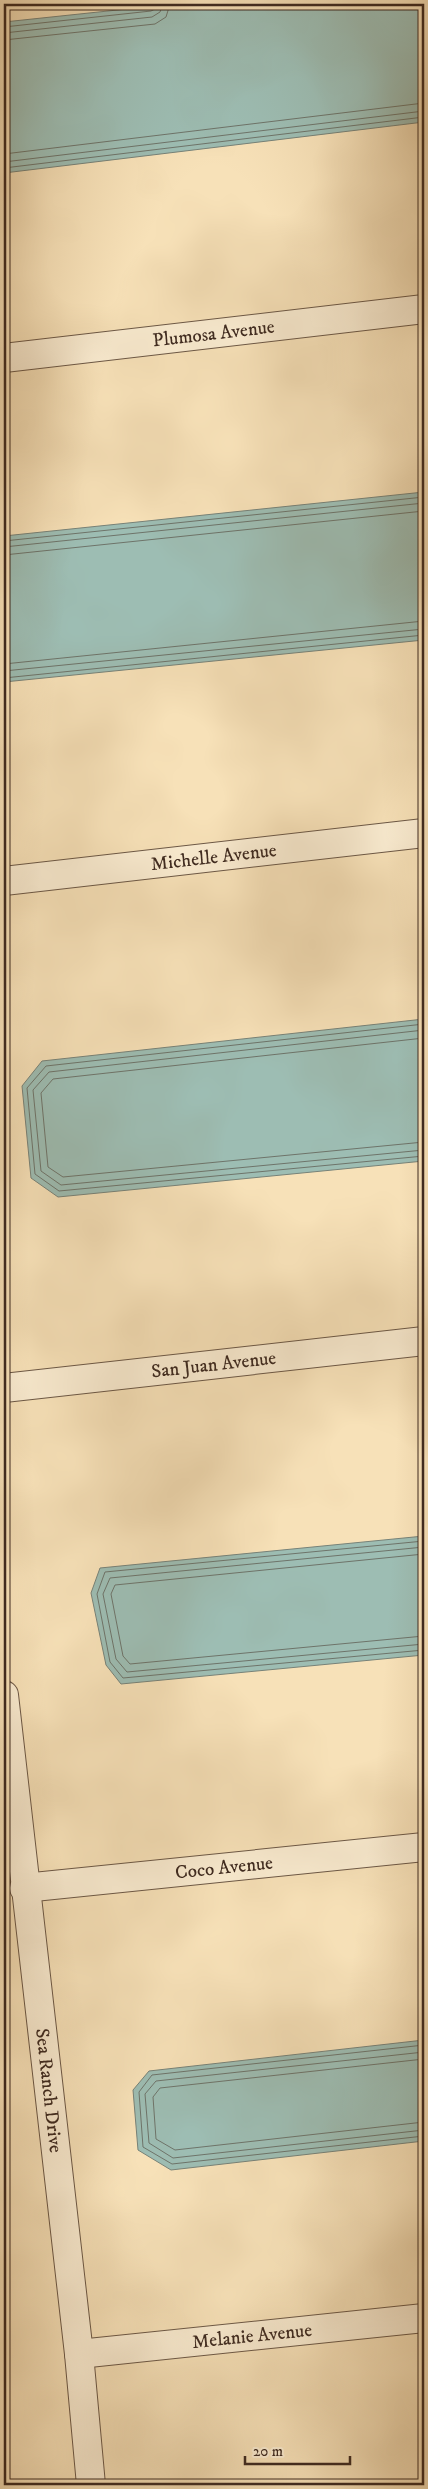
<svg xmlns="http://www.w3.org/2000/svg" width="428" height="2489" viewBox="0 0 428 2489" font-family="'IM FELL DW Pica',serif">
<style>
.water{fill:#9dbdb3;stroke:#778278}
.lines{fill:none;stroke-linecap:round;stroke-linejoin:round}
.shore{stroke:#6e746a;stroke-width:1}
.minor-casing{stroke:#6c5846;stroke-width:30}
.minor{stroke:#faecd1;stroke-width:28}
.labels{text-anchor:middle;dominant-baseline:central;stroke-width:4.5;stroke-linejoin:round;paint-order:stroke}
.street-label{font-size:19px;fill:#3e2a20;stroke:#faecd1}
</style>
<rect width="100%" height="100%" fill="#f7e1b8"/>
<filter id="stains"><feTurbulence type="fractalNoise" baseFrequency=".004" numOctaves="4"/><feColorMatrix values="0 0 0 0 .2 0 0 0 0 .09 0 0 0 0 .02 0 0 0 .5 -.17"/></filter>
<radialGradient id="worn" r=".72"><stop offset=".6" stop-color="#630" stop-opacity="0"/><stop offset="1" stop-color="#630" stop-opacity=".3"/></radialGradient>
<g class="water">
<path d="M174 4H424V122L4 173V22Z"/>
<path d="M424 492V640L4 682V536Z"/>
<path d="M424 1019V1161L58 1197 31 1178 22 1086 42 1061Z"/>
<path d="M424 1536V1655L121 1684 106 1665 91 1593 100 1568Z"/>
<path d="M424 2040V2141L171 2170 138 2150 133 2090 149 2071Z"/>
</g>
<g class="lines">
<g class="shore">
<path d="M4 27 151 11 155 9 156 4"/>
<path d="M4 33 152 17 160 12 163 4"/>
<path d="M4 40 155 24 166 17 170 4"/>
<path d="M4 154 424 103"/>
<path d="M4 162 424 111"/>
<path d="M4 168 424 117"/>
<path d="M4 541 424 497"/>
<path d="M4 547 424 503"/>
<path d="M4 555 424 511"/>
<path d="M4 664 424 621"/>
<path d="M4 671 424 629"/>
<path d="M4 678 424 635"/>
<path d="M424 1024 46 1066 27 1088 35 1174 59 1191 424 1156"/>
<path d="M424 1030 49 1072 33 1090 41 1171 61 1185 424 1150"/>
<path d="M424 1038 53 1079 41 1093 48 1167 63 1177 424 1142"/>
<path d="M424 1541 105 1572 97 1594 110 1662 123 1678 424 1650"/>
<path d="M424 1547 110 1578 103 1594 116 1659 127 1672 424 1644"/>
<path d="M424 1554 115 1585 111 1594 123 1656 130 1664 424 1636"/>
<path d="M424 2045 152 2075 139 2092 143 2147 172 2164 424 2136"/>
<path d="M424 2052 156 2081 145 2094 149 2143 173 2158 424 2130"/>
<path d="M424 2059 160 2088 153 2097 156 2139 175 2150 424 2122"/>
</g>
<defs>
<g id="minor">
<path id="s1" d="M4 358 424 309"/>
<path id="s2" d="M4 881 424 833"/>
<path id="s3" d="M4 1388 424 1341"/>
<path id="s4" d="M4 1695 79 2354 91 2485"/>
<path id="s5" d="M24 1888 424 1847"/>
<path id="s6" d="M79 2354 424 2318"/>
</g>
</defs>
<use href="#minor" class="minor-casing"/>
<use href="#minor" class="minor"/>
</g>
<g class="labels">
<g class="street-label">
<text stroke="none"><textPath href="#s1" startOffset="211">Plumosa Avenue</textPath></text>
<text stroke="none"><textPath href="#s2" startOffset="211">Michelle Avenue</textPath></text>
<text stroke="none"><textPath href="#s3" startOffset="211">San Juan Avenue</textPath></text>
<text stroke="none"><textPath href="#s5" startOffset="201">Coco Avenue</textPath></text>
<text stroke="none"><textPath href="#s4" startOffset="398">Sea Ranch Drive</textPath></text>
<text stroke="none"><textPath href="#s6" startOffset="174">Melanie Avenue</textPath></text>
</g>
</g>
<rect width="428" height="2489" fill="none" stroke="#f7e1b8" stroke-width="20"/>
<rect x="5" y="5" width="418" height="2479" fill="none" stroke="#3e2a20" stroke-width="2.5"/>
<rect x="10" y="10" width="408" height="2469" fill="none" stroke="#3e2a20"/>
<path d="M245 2456v8h105v-8" fill="none" stroke="#3e2a20" stroke-width="2.5"/>
<text x="253" y="2456" font-size="15" fill="#3e2a20" stroke="#faecd1" stroke-width="4" paint-order="stroke">20 m</text>
<rect width="100%" height="100%" filter="url(#stains)"/>
<rect width="100%" height="100%" fill="url(#worn)"/>
</svg>
